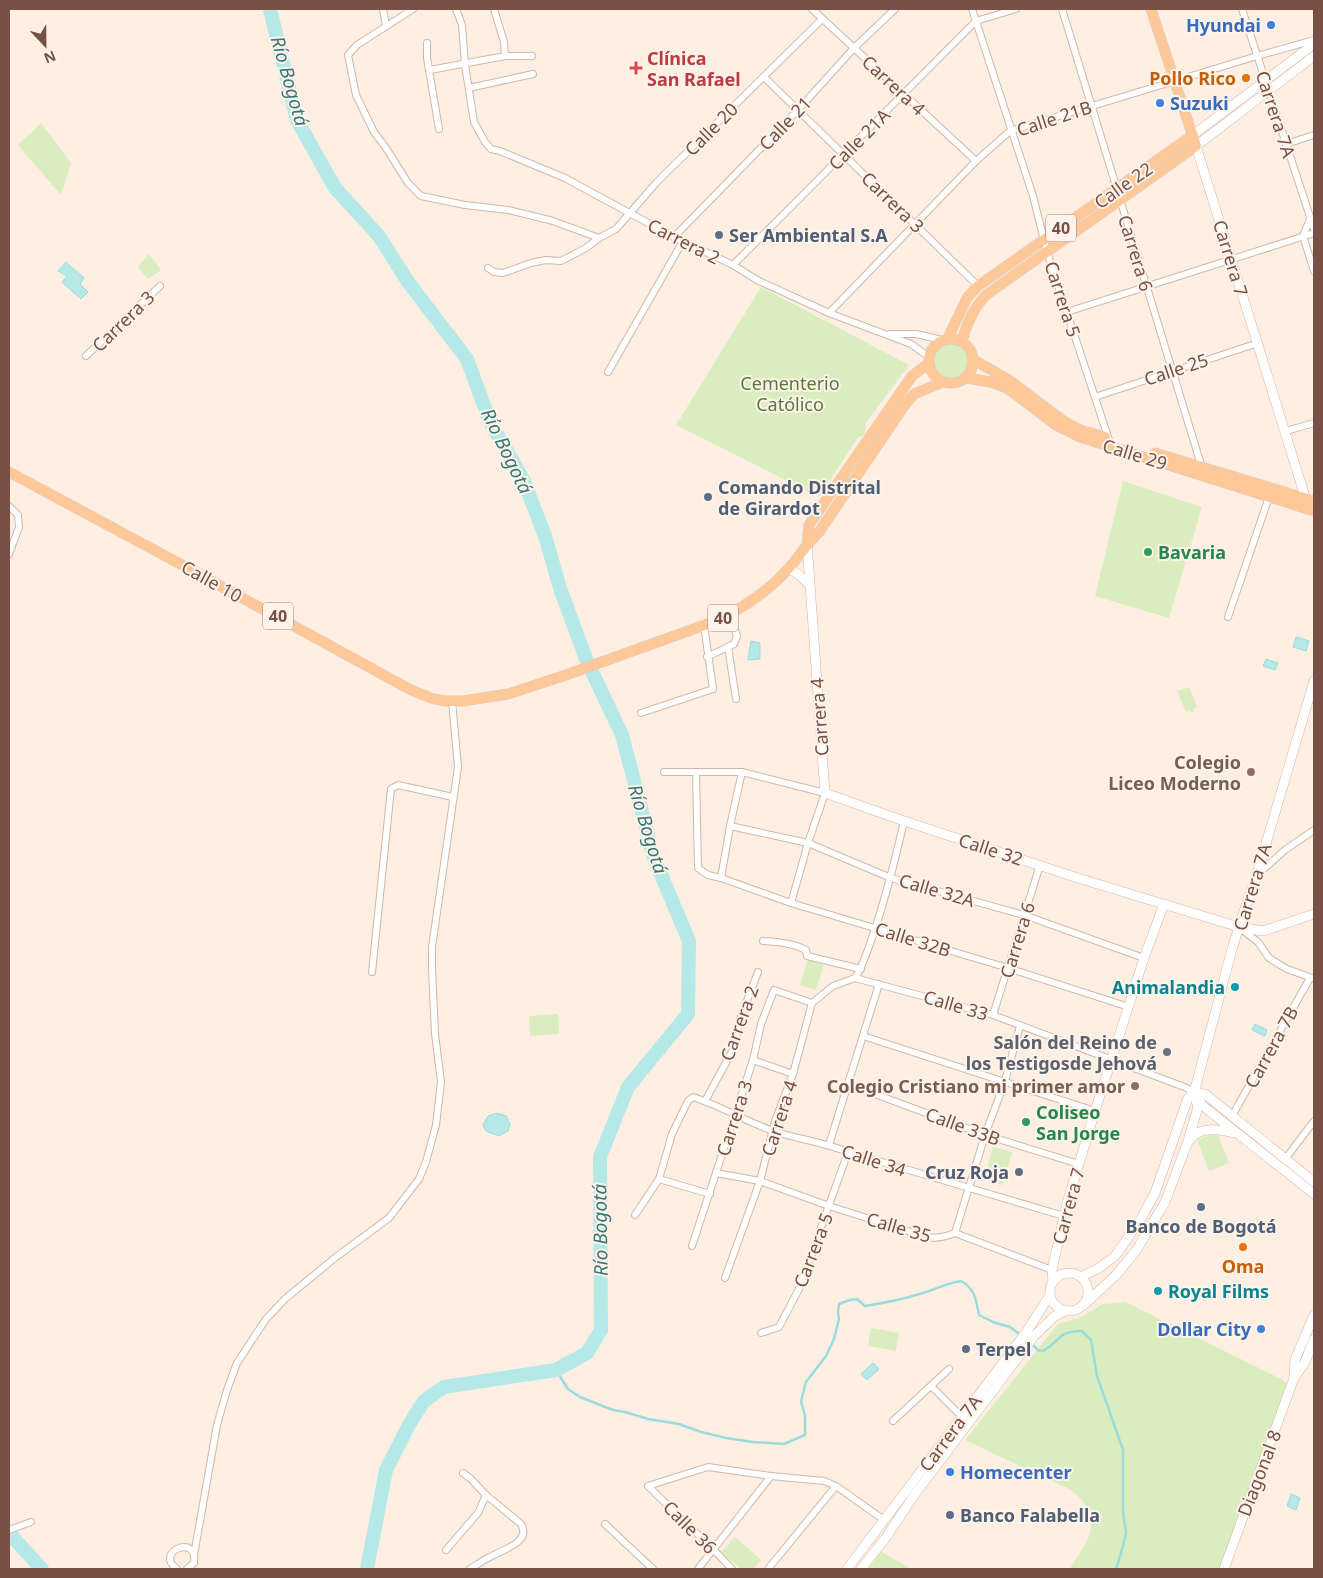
<svg xmlns="http://www.w3.org/2000/svg" width="1323" height="1578" viewBox="0 0 1323 1578" font-family="'Noto Sans',sans-serif">
<style>
.green{fill:#d9edbf}
.water{fill:#b5e9e8;stroke:#9adcdc}
.lines{fill:none;stroke-linecap:round;stroke-linejoin:round}
.stream{stroke:#9adcdc;stroke-width:2.5}
.river{stroke:#b5e9e8;stroke-width:14}
.street-casing{stroke:#d2b6aa;stroke-width:8}
.secondary-casing{stroke:#d6b5a7;stroke-width:10}
.primary-casing{stroke:#d9cecb;stroke-width:11}
.street{stroke:#fff;stroke-width:6}
.secondary{stroke:#fff;stroke-width:9}
.primary{stroke:#ffc898;stroke-width:10}
.shop-dot{fill:#3f7fe0;stroke:#fff3ea;stroke-width:2}
.health-dot{fill:#e0444e;stroke:#fff3ea;stroke-width:2}
.food-dot{fill:#e8710a;stroke:#fff3ea;stroke-width:2}
.service-dot{fill:#5c6f8a;stroke:#fff3ea;stroke-width:2}
.leisure-dot{fill:#2e9e5b;stroke:#fff3ea;stroke-width:2}
.education-dot{fill:#8d6e63;stroke:#fff3ea;stroke-width:2}
.culture-dot{fill:#0f9aa8;stroke:#fff3ea;stroke-width:2}
.worship-dot{fill:#6b7280;stroke:#fff3ea;stroke-width:2}
.labels{text-anchor:middle;dominant-baseline:central;stroke-width:4;stroke-linejoin:round;paint-order:stroke}
.shield{fill:#fff3ea;stroke:#a08177;stroke-width:1}
.shield-label{font-size:16px;font-weight:bold;fill:#785046}
.shop-label{font-size:18px;font-weight:bold;fill:#366cbe;stroke:#fff3ea;text-anchor:end}
.health-label{font-size:18px;font-weight:bold;fill:#be3a42;stroke:#fff3ea;text-anchor:start}
.food-label{font-size:18px;font-weight:bold;fill:#c56008;stroke:#fff3ea;text-anchor:end}
.street-label{font-size:18px;fill:#785046;stroke:#fff3ea}
.service-label{font-size:18px;font-weight:bold;fill:#4e5e75;stroke:#fff3ea;text-anchor:start}
.park-label{font-size:18px;fill:#57793b;stroke:#fff3ea}
.leisure-label{font-size:18px;font-weight:bold;fill:#27864d;stroke:#fff3ea;text-anchor:start}
.education-label{font-size:18px;font-weight:bold;fill:#785e54;stroke:#fff3ea;text-anchor:end}
.culture-label{font-size:18px;font-weight:bold;fill:#0d838f;stroke:#fff3ea;text-anchor:end}
.worship-label{font-size:18px;font-weight:bold;fill:#5b616d;stroke:#fff3ea;text-anchor:end}
.water-label{font-size:19px;font-style:italic;fill:#367777;stroke:#fff3ea}
</style>
<rect width="100%" height="100%" fill="#feefe2"/>
<g class="green">
<path d="M41 123 71 163 61 195 18 145Z"/>
<path d="M149 254 161 270 148 279 138 267Z"/>
<path d="M761 287 909 365 865 424C867 431 866 436 858 437L819 497 676 425Z"/>
<circle cx="951" cy="361" r="18"/>
<path d="M1123 481 1202 507 1169 618 1095 596Z"/>
<path d="M1189 687 1197 707 1193 709 1194 711 1192 713 1189 710 1186 712 1177 691Z"/>
<path d="M808 959 824 964 816 990 800 985Z"/>
<path d="M558 1014 559 1034 530 1036 529 1016Z"/>
<path d="M1217 1132 1229 1163 1209 1171 1197 1140Z"/>
<path d="M993 1147 1012 1152 1003 1185 984 1180Z"/>
<path d="M1125 1302 1281 1379 1293 1388 1224 1569H1070C1075 1559 1086 1546 1089 1536 1096 1518 1084 1498 1069 1489L965 1440 1058 1324 1079 1318 1103 1304Z"/>
<path d="M871 1328 899 1333 896 1351 868 1346Z"/>
<path d="M735 1537 761 1560 753 1569H741L721 1552Z"/>
<path d="M881 1552 912 1569H868Z"/>
</g>
<g class="water">
<path d="M66 262 84 278 80 284 88 292 81 299 62 282 67 276 58 271Z"/>
<path d="M1296 637 1309 641 1306 651 1293 647Z"/>
<path d="M751 641 760 643V659L748 660Z"/>
<path d="M1266 659 1278 663 1275 670 1263 666Z"/>
<path d="M1255 1024 1267 1030 1265 1036 1252 1030Z"/>
<path d="M497 1113 506 1116 510 1124 508 1131 499 1136 486 1131 483 1125 488 1116Z"/>
<path d="M873 1363 879 1369 867 1380 861 1374Z"/>
<path d="M1291 1494 1300 1498 1296 1510 1287 1506Z"/>
</g>
<g class="lines">
<g class="stream">
<path d="M1032 1344 1038 1350 1043 1351C1061 1341 1057 1331 1082 1331L1091 1340 1097 1376 1123 1450V1511L1126 1533 1122 1550 1116 1569"/>
<path d="M556 1370 568 1389 580 1397 613 1410 625 1412 648 1419 679 1424 701 1432 726 1438 753 1442 784 1444 805 1435V1416L801 1401 806 1382 826 1356 834 1339 839 1319 838 1312 839 1304 850 1300 857 1299 865 1306C885 1303 904 1299 923 1293 936 1289 947 1283 961 1281 975 1289 976 1299 979 1315L993 1322 1010 1327 1022 1336"/>
</g>
<g class="river">
<path d="M270 9 297 120 335 188 379 236 408 282 467 359 490 422 523 479 545 536 560 588 586 659 622 735 654 858 689 941 688 1014 628 1087 600 1157 601 1330 587 1353 556 1370 444 1387 424 1401 410 1423 386 1470 367 1569"/>
<path d="M9 1533 42 1569"/>
</g>
<defs>
<g id="street">
<path d="M383 9 386 26"/>
<path d="M413 9 357 45 348 55 356 95 374 132 386 148 408 183 421 196 465 205 508 210 553 221 599 238"/>
<path d="M456 9 462 25 465 65 474 122 485 142 491 149 500 151 565 178 674 237 733 265 757 280 829 313 911 344 929 357"/>
<path d="M494 9 504 42 505 56"/>
<path d="M812 9 976 161"/>
<path d="M972 9 1033 196 1047 252 1111 446"/>
<path d="M1062 9 1202 468"/>
<path d="M1242 9 1314 229"/>
<path d="M427 43V58L439 129"/>
<path d="M430 70 505 56H532"/>
<path d="M764 77 978 286"/>
<path d="M469 88 533 74"/>
<path d="M1286 144 1314 135"/>
<path d="M1310 219 1303 236 1314 271"/>
<path d="M674 237 798 110 854 48 895 9"/>
<path d="M733 265 976 21 1016 9"/>
<path d="M488 268 494 272 503 273 531 263 546 260 561 261 586 248 599 238 616 229 657 182 822 19"/>
<path d="M1067 312 1314 233"/>
<path d="M829 313 976 161 1010 131 1257 56 1314 40"/>
<path d="M890 334H916L942 340"/>
<path d="M86 356 160 286"/>
<path d="M608 372 683 241"/>
<path d="M1095 397 1258 343"/>
<path d="M1286 431 1314 423"/>
<path d="M9 506 18 515 19 527 9 554"/>
<path d="M1228 617 1270 494"/>
<path d="M728 647 736 699"/>
<path d="M707 657 734 644 737 636 733 624"/>
<path d="M641 713 713 689 704 625"/>
<path d="M664 772H742L825 793 808 843 791 903"/>
<path d="M696 772 698 868 708 875 721 878 791 903 1008 968 1129 1007"/>
<path d="M730 826 808 843 891 878 1024 915 1144 958"/>
<path d="M1258 874 1285 850 1314 830"/>
<path d="M721 878 730 826 742 772"/>
<path d="M1240 928 1258 942 1269 958 1287 969 1312 978"/>
<path d="M763 941C779 942 792 943 806 950L807 956 861 969"/>
<path d="M372 972 391 789 398 785 453 797"/>
<path d="M855 978 993 1015 1187 1088 1194 1093"/>
<path d="M855 978C863 966 867 952 872 938 885 900 895 861 904 821"/>
<path d="M993 1015 1040 865"/>
<path d="M863 1036 1095 1111"/>
<path d="M753 1060 793 1074"/>
<path d="M848 1084 985 1135 1079 1164"/>
<path d="M705 1101 734 1048 740 1019 758 972"/>
<path d="M1232 1116 1310 978"/>
<path d="M829 1145 879 984"/>
<path d="M1286 1158 1314 1121"/>
<path d="M716 1173 760 1181 829 1206 927 1237C937 1239 945 1237 955 1233L1052 1270"/>
<path d="M659 1179 710 1194"/>
<path d="M635 1215 659 1179 672 1134 688 1101 693 1097C721 1106 745 1121 773 1131 797 1139 823 1142 848 1152L1064 1216"/>
<path d="M955 1233 985 1135 1005 1081 1020 1026"/>
<path d="M692 1246 753 1060 761 1024 774 990 812 1003"/>
<path d="M725 1278 760 1181 775 1121 793 1074 812 1003 833 986 855 978"/>
<path d="M761 1333 779 1327 799 1289 848 1152"/>
<path d="M931 1386 962 1417"/>
<path d="M893 1421 949 1369"/>
<path d="M463 1473 470 1478 486 1495 521 1524C532 1542 502 1550 490 1557 483 1560 477 1565 470 1569"/>
<path d="M605 1524 653 1569"/>
<path d="M9 1530 31 1522"/>
<path d="M446 1550 478 1513 486 1495"/>
<path d="M194 1555 217 1425 227 1390 237 1363 266 1319 285 1299 336 1257 389 1218 419 1179 426 1162 436 1125 441 1082 435 1034 432 969V947L458 767 452 701"/>
<path d="M177 1569C153 1552 199 1533 194 1563L187 1569"/>
<path d="M698 1569 771 1476"/>
<path d="M732 1569 714 1550 648 1486 708 1467 771 1476 824 1481 836 1486 884 1520"/>
<path d="M768 1569 836 1486"/>
</g>
<g id="secondary">
<path d="M1193 135 1314 44"/>
<path d="M1307 503 1196 146 1314 56"/>
<path d="M807 543 825 793 904 821 1081 879 1239 927 1263 931 1314 914"/>
<path d="M789 568 799 575 810 585"/>
<path d="M1194 1093 1205 1094 1314 1182"/>
<path d="M1197 1097 1203 1106 1314 1194"/>
<path d="M1189 1141C1198 1126 1219 1129 1234 1133"/>
<circle cx="1069" cy="1292" r="19"/>
<path d="M1081 1277 1099 1268 1115 1256 1128 1238 1142 1217 1155 1193 1188 1098 1194 1093"/>
<path d="M1053 1282 1052 1270 1067 1203 1095 1111 1144 958 1164 904"/>
<path d="M1084 1305 1116 1275 1136 1251 1165 1202 1187 1144 1198 1107 1194 1093 1232 949 1243 914 1257 874 1314 681"/>
<path d="M1294 1377 1295 1360 1314 1315"/>
<path d="M847 1569 1027 1331 1050 1295"/>
<path d="M861 1569 887 1536 915 1494 1035 1335 1055 1316 1065 1311"/>
<path d="M1224 1569 1294 1378 1305 1362 1314 1339"/>
</g>
<g id="primary">
<path d="M948 338 967 298 978 286 1193 135"/>
<circle cx="951" cy="361" r="22"/>
<path d="M962 341C967 323 973 309 986 295L1196 146 1151 9"/>
<path d="M974 360 1009 380 1062 420 1080 430 1105 437"/>
<path d="M966 378 991 382 1007 388 1056 425 1080 437 1314 511"/>
<path d="M1155 453 1314 501"/>
<path d="M9 472 171 559 411 690 431 698 444 701H463L508 694 563 676 713 622C742 609 768 592 789 568 799 556 808 543 819 532L904 406 914 394 943 382"/>
<path d="M807 543 809 525 912 376 929 363"/>
</g>
</defs>
<use href="#street" class="street-casing"/>
<use href="#secondary" class="secondary-casing"/>
<use href="#primary" class="primary-casing"/>
<use href="#street" class="street"/>
<use href="#secondary" class="secondary"/>
<use href="#primary" class="primary"/>
</g>
<g class="shop-dot">
<circle cx="1271" cy="25" r="5"/>
<circle cx="1160" cy="103" r="5"/>
<circle cx="1261" cy="1329" r="5"/>
<circle cx="950" cy="1472" r="5"/>
</g>
<path class="health-dot" d="M633.5 60.5h5v5h5v5h-5v5h-5v-5h-5v-5h5z"/>
<g class="food-dot">
<circle cx="1246" cy="78" r="5"/>
<circle cx="1243" cy="1247" r="5"/>
</g>
<g class="service-dot">
<circle cx="719" cy="235" r="5"/>
<circle cx="708" cy="497" r="5"/>
<circle cx="1019" cy="1172" r="5"/>
<circle cx="1201" cy="1207" r="5"/>
<circle cx="966" cy="1349" r="5"/>
<circle cx="950" cy="1515" r="5"/>
</g>
<g class="leisure-dot">
<circle cx="1148" cy="552" r="5"/>
<circle cx="1026" cy="1122" r="5"/>
</g>
<g class="education-dot">
<circle cx="1251" cy="772" r="5"/>
<circle cx="1135" cy="1086" r="5"/>
</g>
<g class="culture-dot">
<circle cx="1235" cy="987" r="5"/>
<circle cx="1158" cy="1291" r="5"/>
</g>
<circle class="worship-dot" cx="1167" cy="1052" r="5"/>
<g class="labels">
<g class="shield">
<rect x="1046" y="214.5" width="30" height="27" rx="4"/>
<rect x="263" y="602.5" width="30" height="27" rx="4"/>
<rect x="708" y="604.5" width="30" height="27" rx="4"/>
</g>
<g class="shield-label">
<text x="1061" y="228">40</text>
<text x="278" y="616">40</text>
<text x="723" y="618">40</text>
</g>
<g class="shop-label">
<text x="1261" y="25">Hyundai</text>
<text x="1170" y="103" text-anchor="start">Suzuki</text>
<text x="1251" y="1329">Dollar City</text>
<text x="960" y="1472" text-anchor="start">Homecenter</text>
</g>
<g class="health-label">
<text x="647" y="58">Clínica<tspan x="647" dy="21">San Rafael</tspan></text>
</g>
<g class="food-label">
<text x="1236" y="78">Pollo Rico</text>
<text x="1243" y="1266" text-anchor="middle">Oma</text>
</g>
<g class="street-label">
<text transform="translate(894 85) rotate(43)">Carrera 4</text>
<text transform="translate(1276 114) rotate(72)">Carrera 7A</text>
<text transform="translate(1054 118) rotate(-18)">Calle 21B</text>
<text transform="translate(785 123) rotate(-46)">Calle 21</text>
<text transform="translate(711 129) rotate(-45)">Calle 20</text>
<text transform="translate(859 139) rotate(-45)">Calle 21A</text>
<text transform="translate(1123 185) rotate(-35)">Calle 22</text>
<text transform="translate(893 202) rotate(44)">Carrera 3</text>
<text transform="translate(684 241) rotate(27)">Carrera 2</text>
<text transform="translate(1136 253) rotate(73)">Carrera 6</text>
<text transform="translate(1231 258) rotate(73)">Carrera 7</text>
<text transform="translate(1063 299) rotate(72)">Carrera 5</text>
<text transform="translate(123 321) rotate(-44)">Carrera 3</text>
<text transform="translate(1176 369) rotate(-18)">Calle 25</text>
<text transform="translate(1135 454) rotate(17)">Calle 29</text>
<text transform="translate(212 581) rotate(29)">Calle 10</text>
<text transform="translate(819 717) rotate(-94)">Carrera 4</text>
<text transform="translate(991 849) rotate(18)">Calle 32</text>
<text transform="translate(1252 887) rotate(-73)">Carrera 7A</text>
<text transform="translate(937 890) rotate(16)">Calle 32A</text>
<text transform="translate(913 939) rotate(17)">Calle 32B</text>
<text transform="translate(1017 940) rotate(-73)">Carrera 6</text>
<text transform="translate(956 1005) rotate(16)">Calle 33</text>
<text transform="translate(739 1023) rotate(-70)">Carrera 2</text>
<text transform="translate(1271 1047) rotate(-61)">Carrera 7B</text>
<text transform="translate(734 1118) rotate(-72)">Carrera 3</text>
<text transform="translate(779 1118) rotate(-72)">Carrera 4</text>
<text transform="translate(963 1126) rotate(20)">Calle 33B</text>
<text transform="translate(874 1160) rotate(18)">Calle 34</text>
<text transform="translate(1068 1206) rotate(-75)">Carrera 7</text>
<text transform="translate(899 1227) rotate(16)">Calle 35</text>
<text transform="translate(813 1250) rotate(-69)">Carrera 5</text>
<text transform="translate(950 1433) rotate(-53)">Carrera 7A</text>
<text transform="translate(1259 1473) rotate(-69)">Diagonal 8</text>
<text transform="translate(690 1527) rotate(45)">Calle 36</text>
</g>
<g class="service-label">
<text x="729" y="235">Ser Ambiental S.A</text>
<text x="718" y="487">Comando Distrital<tspan x="718" dy="21">de Girardot</tspan></text>
<text x="1009" y="1172" text-anchor="end">Cruz Roja</text>
<text x="1201" y="1226" text-anchor="middle">Banco de Bogotá</text>
<text x="976" y="1349">Terpel</text>
<text x="960" y="1515">Banco Falabella</text>
</g>
<g class="park-label">
<text x="790" y="383">Cementerio<tspan x="790" dy="21">Católico</tspan></text>
</g>
<g class="leisure-label">
<text x="1158" y="552">Bavaria</text>
<text x="1036" y="1112">Coliseo<tspan x="1036" dy="21">San Jorge</tspan></text>
</g>
<g class="education-label">
<text x="1241" y="762">Colegio<tspan x="1241" dy="21">Liceo Moderno</tspan></text>
<text x="1125" y="1086">Colegio Cristiano mi primer amor</text>
</g>
<g class="culture-label">
<text x="1225" y="987">Animalandia</text>
<text x="1168" y="1291" text-anchor="start">Royal Films</text>
</g>
<g class="worship-label">
<text x="1157" y="1042">Salón del Reino de<tspan x="1157" dy="21">los Testigosde Jehová</tspan></text>
</g>
<g class="water-label">
<text transform="translate(290 81) rotate(74)">Río Bogotá</text>
<text transform="translate(507 451) rotate(64)">Río Bogotá</text>
<text transform="translate(648 829) rotate(73)">Río Bogotá</text>
<text transform="translate(600 1230) rotate(-91)">Río Bogotá</text>
</g>
</g>
<rect width="1323" height="1578" fill="none" stroke="#785046" stroke-width="20"/>
<g transform="translate(45 45) rotate(158)" stroke="#fff3ea" stroke-width="4" paint-order="stroke">
<path d="M0-4L9 19L0 12L-9 19Z" fill="#785046"/>
<text y="-8" font-size="14" font-weight="bold" text-anchor="middle" fill="#785046">N</text>
</g>
</svg>
